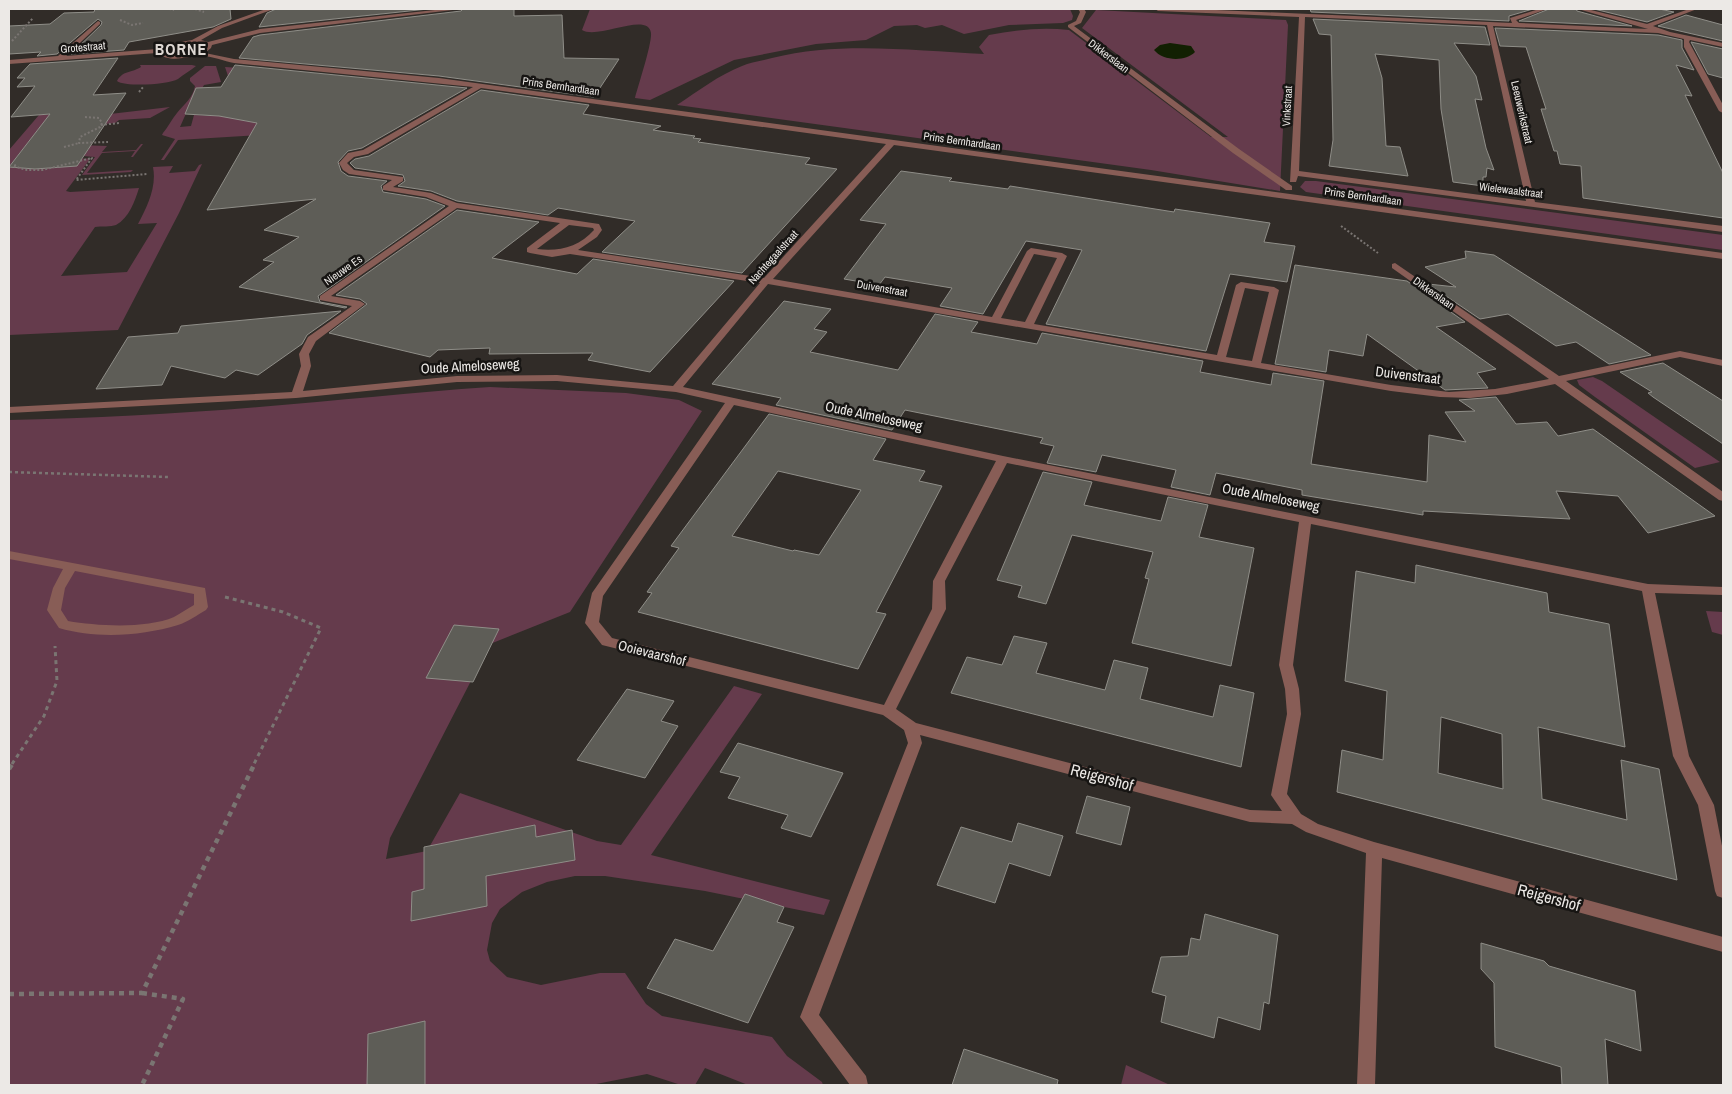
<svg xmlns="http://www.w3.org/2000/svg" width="1732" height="1094" viewBox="0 0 1732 1094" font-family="'Archivo Narrow',sans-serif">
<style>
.green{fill:#653b4c}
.water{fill:#122002}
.building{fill:#5e5d57;stroke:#8f8e88;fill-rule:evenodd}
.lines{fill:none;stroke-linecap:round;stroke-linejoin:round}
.path-far3{stroke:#7a7572;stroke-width:2;stroke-dasharray:2 2;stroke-linecap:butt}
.path-far2{stroke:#7a7572;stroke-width:2.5;stroke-dasharray:3 3;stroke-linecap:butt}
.path-far1{stroke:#7a7572;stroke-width:3;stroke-dasharray:4 4;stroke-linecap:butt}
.path{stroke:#7a7572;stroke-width:4.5;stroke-dasharray:5 5;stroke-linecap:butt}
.minor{fill:#885d56;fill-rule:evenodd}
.labels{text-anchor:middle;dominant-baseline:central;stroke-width:5;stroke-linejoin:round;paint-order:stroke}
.far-street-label{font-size:11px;fill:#ece9e6;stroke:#171513}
.street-label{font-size:14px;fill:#ece9e6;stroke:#171513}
.far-district-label{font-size:16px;font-weight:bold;letter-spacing:1px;fill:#ded8d3;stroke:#171513}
.near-street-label{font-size:16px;fill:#ece9e6;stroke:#171513}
</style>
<rect width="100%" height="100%" fill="#312c28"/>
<g class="green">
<path d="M590 9H1070L1073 16 1072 20 1063 23 1009 25 964 34 942 25 925 28 917 25 894 26 866 40 816 44 734 60 650 100 635 98C638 86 652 44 651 33 648 11 598 40 582 30Z"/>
<path d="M1096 10 1286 20 1288 25 1280 191 1151 170 677 105C698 91 719 75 742 66 751 62 762 61 772 58 842 41 913 51 984 54L979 47 989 35C1016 30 1041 27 1069 30L1211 137H1228L1082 28Z"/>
<path d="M140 65H192L196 66C191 70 183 75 178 79 168 85 125 87 117 81 123 70 132 73 141 67Z"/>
<path d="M205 66H216L221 82 204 85 191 108 188 109 180 127 191 126 194 115 220 116 230 82 225 67 273 70 278 134 178 140 164 160H161L175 139 162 135 163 133C168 127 172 119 177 113 184 104 193 98 195 86L190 81V78Z"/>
<path d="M170 107 150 118 119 120 115 123 104 124 110 114Z"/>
<path d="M55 114 43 123 15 159 14 163C36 179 66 155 90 159L66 191 70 192 139 188C135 201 129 218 116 225 111 227 101 226 95 227L61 276 127 272 157 223 138 224C147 207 157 187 153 167L173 166 169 173 195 171 199 165 202 164 179 213 118 330 9 335V150L39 115Z"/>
<path d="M141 144H143L133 157H131L135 151 102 153 87 173 133 170 131 172 82 175 95 157 83 156 89 149 78 145 107 146 102 152 136 150Z"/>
<path d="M1305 181H1316L1723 235V250L1306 192 1300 187Z"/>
<path d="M1593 377 1602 381 1720 462 1695 468 1595 397 1579 385 1577 380Z"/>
<path d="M490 387 626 393 679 400 702 411 570 612 490 644 390 838 386 859 427 851 460 793 597 841 621 845 734 686 762 694 651 855 830 900 824 915 705 891 605 876H575L547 882 522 892 500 909 492 923 487 950 490 961 507 977 541 985 600 973H625L646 1004 662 1016 772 1037 787 1056 822 1082 823 1085H748L705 1068 695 1085H681L647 1074 591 1085H9V420C92 418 176 414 259 407 336 401 413 392 490 387Z"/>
<path d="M1706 611 1723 612V635L1712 632Z"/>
<path d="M1126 1065 1170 1085H1121Z"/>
</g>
<path class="water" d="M1170 43 1191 46 1195 52C1185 62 1163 61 1154 50L1160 45Z"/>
<g class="building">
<path d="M95 9H230L231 19 213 27 129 42 124 50 71 54 101 25 102 22 98 19 57 54 37 56 41 52 9 54V26L50 24 64 13 94 12Z"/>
<path d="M276 9H428L259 27 267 13Z"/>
<path d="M463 9H514V16L562 15 564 58 619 59 594 97 439 76 239 58 253 37 260 35 461 11Z"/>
<path d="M1310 9H1533L1509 16V21L1311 12Z"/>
<path d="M1549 9H1576L1577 11 1632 26 1519 21Z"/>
<path d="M1594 9H1659L1674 12 1647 22Z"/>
<path d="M1686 15 1723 25V41L1658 26Z"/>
<path d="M1313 19 1485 27 1490 45 1454 43 1476 76 1482 100 1475 99 1486 148 1494 170 1487 168 1486 177H1483V186L1453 182 1441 109 1439 60 1375 54 1382 78 1386 146 1400 147 1408 176 1329 166 1333 140 1331 35 1319 34Z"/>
<path d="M1495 28 1658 35 1682 40V48L1694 70 1676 65 1692 96 1685 95 1723 173V218L1583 198 1581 166 1560 164 1557 151H1554L1541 109H1546L1526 47 1500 46Z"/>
<path d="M1691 42 1723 49V78L1708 74Z"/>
<path d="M118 58 93 95 126 93 77 166 35 169 9 167 50 114 11 117 35 86 17 87 25 78H17L30 64Z"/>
<path d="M235 65 467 88 362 148 348 151 338 162 341 171 348 176 387 181 381 186 383 192 426 199 445 206 318 296 320 302 347 307 345 308 239 287 274 262 263 260 299 237 264 230 316 199 207 210 257 123 219 116 185 114 196 88 221 87Z"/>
<path d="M481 90 589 105 583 114 661 126 653 130 695 136 693 138 701 139 698 142 810 158 805 164 837 169 742 273 602 252 635 221 558 208 548 215 457 201 431 191 398 186 405 181 403 175 355 168 350 163 355 159 369 156Z"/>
<path d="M901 171 952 178 949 181 1008 189 1010 186 1174 212 1175 209 1270 223 1264 242 1295 246 1287 282 1230 274 1206 351 1046 324 1082 250 1026 241 983 314 940 306 952 288 885 277 879 285 844 279 886 224 860 220Z"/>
<path d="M457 210 539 222 492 258 577 274 593 259 734 281 650 372 588 360 593 353 489 354 490 348 438 350 430 357 329 333 367 304 360 299 336 295Z"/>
<path d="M1465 251 1494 255 1651 355 1609 364 1576 342 1556 346 1508 314 1480 319 1428 284 1456 287 1425 267 1466 258Z"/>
<path d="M1295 265 1407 281 1465 322 1436 327 1496 369 1477 373 1488 388 1445 390 1367 334 1363 356 1329 350 1326 372 1275 364Z"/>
<path d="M784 301 831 309 814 329 827 332 810 352 898 370 935 314 978 322 971 332 1037 344 1042 333 1203 361 1200 372 1271 385 1273 373 1324 381 1311 464 1427 482 1429 435 1466 442 1445 412 1475 411 1459 400 1496 397 1516 424 1547 422 1558 436 1593 429 1715 516 1648 533 1618 496 1556 491 1570 519 1423 511V515L1302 495V490L1216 473 1210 495 1171 487 1176 470 1102 455 1096 472 1047 463 1054 446 1040 443 1043 438 905 410 892 430 776 405 781 398 712 384Z"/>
<path d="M341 311 307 335 302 344 258 375 236 370 225 378 171 366 162 385 96 389 128 337 178 333 181 326Z"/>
<path d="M1663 363 1723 401V444L1653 397 1648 393 1652 392 1620 372Z"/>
<path d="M769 414 886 439 873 460 925 471 919 481 942 486 876 612 886 614 858 669 638 612 652 593 647 592 679 548 671 546ZM778 471 861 490 819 555 794 550 793 551 732 536Z"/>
<path d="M1043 472 1092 482 1084 505 1161 521 1168 497 1208 505 1199 537 1254 548 1231 666 1132 643 1149 579 1145 578 1153 552 1072 535 1046 604 1018 597 1022 586 997 580Z"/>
<path d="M1416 565 1547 593 1549 612 1609 624 1625 747 1538 727 1542 799 1627 820 1621 760 1659 769 1677 880 1337 792 1342 750 1383 760 1387 691 1345 681 1356 571 1415 583ZM1441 717 1502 734 1503 789 1438 773Z"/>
<path d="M454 625 499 629 473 682 426 678Z"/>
<path d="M1014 636 1047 643 1036 673 1105 690 1114 660 1148 668 1140 699 1213 717 1220 685 1254 693 1241 767 951 693 967 657 1002 665Z"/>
<path d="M627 689 674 701 661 721 678 726 645 778 577 760Z"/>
<path d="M738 743 843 773 811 837 781 828 788 815 728 798 740 777 720 772Z"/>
<path d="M1087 796 1130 807 1121 845 1076 833Z"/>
<path d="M1018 823 1063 836 1050 876 1009 863 995 903 937 885 961 827 1012 842Z"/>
<path d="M535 825 536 837 572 830 575 860 486 876 487 906 411 921 412 892 424 889V847Z"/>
<path d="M745 894 784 907 777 922 794 927 748 1023 647 988 675 939 713 951Z"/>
<path d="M1205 914 1278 935 1269 1004 1264 1002 1260 1030 1218 1017 1214 1038 1161 1022 1166 996 1152 992 1161 957 1188 956 1191 938 1200 940Z"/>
<path d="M1481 943 1544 961 1549 966 1635 991 1641 1051 1605 1039 1608 1085H1562L1561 1067 1495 1047 1494 983 1481 969Z"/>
<path d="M425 1021V1085H367L368 1034Z"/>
<path d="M964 1049 1058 1080 1057 1085H952Z"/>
</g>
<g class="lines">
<g class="path-far3">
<path d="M169 9 174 10"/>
<path d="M195 9 204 12"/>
<path d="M120 20 132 25 143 23"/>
<path d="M12 41 33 18"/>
<path d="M139 92 144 86"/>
<path d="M85 117 99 118 102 123 100 127 80 137 79 143 108 142"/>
<path d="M101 125 119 123"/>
<path d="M64 147 79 143"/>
<path d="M16 165 13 166 27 170H42L92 158 76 180 147 174"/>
<path d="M1341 226 1378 253"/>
</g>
<path class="path-far2" d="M9 472 168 477"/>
<g class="path-far1">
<path d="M225 597 283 612 321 628 254 764"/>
<path d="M12 764 44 716 57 681 55 646"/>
</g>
<g class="path">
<path d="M9 769 13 763"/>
<path d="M142 993 183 999 142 1085"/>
<path d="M9 994 142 993 255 763"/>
</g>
<g class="minor">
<path d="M266 9H274L222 28 201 40 208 42 260 29 444 9H461L260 33 212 45 211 48 205 53 234 59 439 78 1723 253V259L894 145 773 279 992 317 1027 251 1031 248 1062 253 1067 256 1034 324 1217 355 1236 285 1241 282 1274 287 1279 290 1261 363 1391 385 1449 392 1495 389 1549 379 1392 268V264L1395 263 1559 376 1680 351 1723 360V366L1680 357 1566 381 1723 492V501L1719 500 1555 384 1507 394 1470 398 1440 397 1391 391 768 284 683 387 1003 456 1648 584 1723 587V595L1655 593 1689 756 1714 805 1723 851V898L1717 896 1715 891 1698 805 1673 756 1642 591 1311 524 1293 665 1299 689 1301 714 1287 794 1301 814 1318 824 1374 842 1723 937V952L1382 858 1375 1085H1357L1366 853 1306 832 1292 824 1250 822 920 735 922 743 819 1015 866 1076 868 1085H850L800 1017 908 743 904 730 883 715 602 645 585 623 592 593 725 403 676 392 557 381 457 382 296 398 9 413V407L292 392 301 366 299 354 308 337 352 306 320 300V296L449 206 426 197 383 190V186L392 180 349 174 343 170 339 163 348 153 363 150 473 87 234 63C224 61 209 55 199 56 183 57 171 63 157 53L9 64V60L58 56 98 21 100 22V24L66 56 158 49 164 45 192 40 218 26ZM199 43 206 47C195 55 176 59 163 52L168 47ZM481 88 886 144 764 278 578 250 597 237 602 230 599 224 457 203 431 193 393 187 403 181V177L354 170 347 163 354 157 368 154ZM457 208 560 223 527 248V252L530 253 552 257 570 254 760 283 673 386 557 375 457 376 303 391 311 366 309 354 316 341 365 304 360 301 331 296ZM569 225 593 228 594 230C579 247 558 252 537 249ZM1034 254 1057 258 1025 322 1001 318ZM1245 288 1269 292 1252 361 1226 357ZM734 405 996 461 933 581 932 609 884 705 612 638 599 622 603 596ZM1007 463 1299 522 1279 665 1285 689 1287 714 1271 795 1282 811 1250 810 916 723 896 709 946 609 945 581Z"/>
<path d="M1078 9H1084L1086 12 1081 23 1074 26 1239 149 1292 186V190H1286L1233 153 1068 27V25L1076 21 1080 12Z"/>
<path d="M1155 9H1194L1512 23 1510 18 1539 9H1547L1516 20 1519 23 1648 29 1578 9H1587L1647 24 1689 9H1697L1653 26 1670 32 1723 43V47L1690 40 1689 42 1723 105V113L1719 111 1684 47V39L1658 33 1493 26 1535 202 1723 226V232L1298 176 1296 182H1290L1299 17 1158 11ZM1305 17 1487 25 1526 201 1299 171Z"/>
<path d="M9 551 205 588 208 607 206 610C197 615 188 622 178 625 142 636 96 639 59 628L47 610 53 588 63 569 9 559ZM75 571 194 594V605C187 609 181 613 174 617 146 629 97 626 68 621L61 610 65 588Z"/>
</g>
</g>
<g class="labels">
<g class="far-street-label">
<text transform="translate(83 47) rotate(-5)">Grotestraat</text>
<text transform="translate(1109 56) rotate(37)">Dikkerslaan</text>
<text transform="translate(561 86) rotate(8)">Prins Bernhardlaan</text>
<text transform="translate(1287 106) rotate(-87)">Vinkstraat</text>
<text transform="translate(1522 112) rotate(77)">Leeuwerikstraat</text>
<text transform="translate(962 141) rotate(8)">Prins Bernhardlaan</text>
<text transform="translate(1511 190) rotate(7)">Wielewaalstraat</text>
<text transform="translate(1363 196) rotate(8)">Prins Bernhardlaan</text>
<text transform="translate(773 257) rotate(-48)">Nachtegaalstraat</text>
<text transform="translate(343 270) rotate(-35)">Nieuwe Es</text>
<text transform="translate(882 288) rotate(10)">Duivenstraat</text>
<text transform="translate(1434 293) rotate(35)">Dikkerslaan</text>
</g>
<g class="street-label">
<text transform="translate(470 366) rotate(-3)">Oude Almeloseweg</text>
<text transform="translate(1408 375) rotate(7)">Duivenstraat</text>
<text transform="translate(874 416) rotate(12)">Oude Almeloseweg</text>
<text transform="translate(1271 497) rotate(11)">Oude Almeloseweg</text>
<text transform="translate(652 653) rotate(14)">Ooievaarshof</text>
</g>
<g class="far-district-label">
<text x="181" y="49">BORNE</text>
</g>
<g class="near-street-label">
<text transform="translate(1102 777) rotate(15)">Reigershof</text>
<text transform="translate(1549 897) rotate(15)">Reigershof</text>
</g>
</g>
<rect width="1732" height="1094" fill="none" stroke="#ece9e6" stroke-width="20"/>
</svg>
